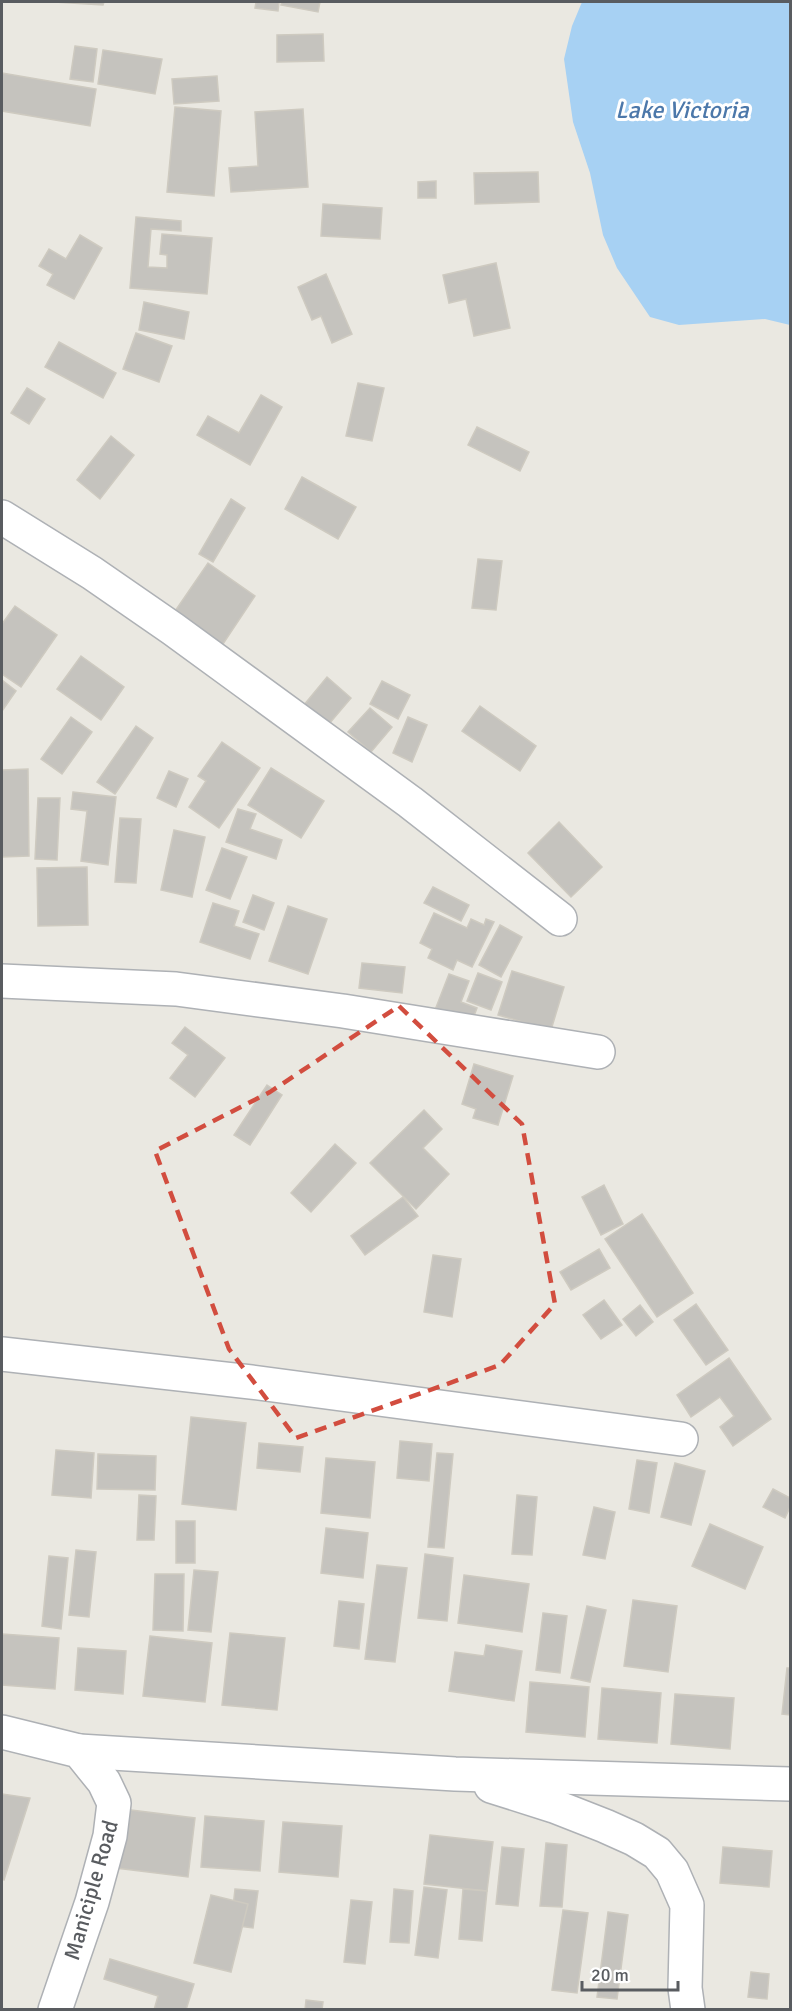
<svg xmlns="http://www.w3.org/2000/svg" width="792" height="2011" viewBox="0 0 792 2011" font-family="Signika,sans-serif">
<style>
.water{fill:#a7d1f3}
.building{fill:#c5c3be;stroke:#cecac0;stroke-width:1.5}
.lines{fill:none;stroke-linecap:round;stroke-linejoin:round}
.minor-casing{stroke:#aeb1b5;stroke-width:36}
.minor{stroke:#fff;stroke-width:33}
.marked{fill:none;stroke:#d24d3f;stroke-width:4.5;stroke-dasharray:12 8;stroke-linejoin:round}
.labels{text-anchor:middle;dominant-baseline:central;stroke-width:6;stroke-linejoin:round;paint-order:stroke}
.street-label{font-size:22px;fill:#595c60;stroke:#fff}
.water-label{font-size:24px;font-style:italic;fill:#4c78aa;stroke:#fff}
</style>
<rect width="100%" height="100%" fill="#eae8e1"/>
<path class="water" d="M582 2H790V325L765 319 679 325 650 317 617 268 603 235 590 173 573 122 564 59 572 26Z"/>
<g class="building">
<path d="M54 2H104L103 5Z"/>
<path d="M256 2H279L278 11 255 8Z"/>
<path d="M282 2H320L318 12 281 5Z"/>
<path d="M323 34 324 61 277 62V35Z"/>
<path d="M75 46 97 49 93 82 70 79Z"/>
<path d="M103 50 162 59 155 94 98 84Z"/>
<path d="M2 73 96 89 90 126 2 111Z"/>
<path d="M217 76 219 101 174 104 172 79Z"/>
<path d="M175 107 221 111 214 196 167 192Z"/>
<path d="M303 109 308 187 231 192 229 168 258 166 255 112Z"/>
<path d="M538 172 539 202 475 204 474 173Z"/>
<path d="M436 181V198H418V182Z"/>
<path d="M323 204 382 208 380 239 321 236Z"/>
<path d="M136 217 181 221V231L151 229 148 267 167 268V255L160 254 162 234 212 238 207 294 130 288Z"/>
<path d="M80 235 102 248 74 299 47 285 53 274 39 266 49 249 66 259Z"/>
<path d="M496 263 510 328 474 336 466 299 449 303 443 275Z"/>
<path d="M326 274 352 334 332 343 321 316 312 320 298 287Z"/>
<path d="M144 302 189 312 184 339 139 330Z"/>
<path d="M136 333 172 346 159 382 123 369Z"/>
<path d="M59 342 116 373 103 398 45 367Z"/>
<path d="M358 383 384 388 372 441 346 436Z"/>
<path d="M27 388 45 399 29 424 11 413Z"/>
<path d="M261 395 282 407 250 465 197 435 208 416 239 433Z"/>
<path d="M477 427 529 452 520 471 468 445Z"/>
<path d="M111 436 134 455 100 499 77 480Z"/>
<path d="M302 477 356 507 338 539 285 509Z"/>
<path d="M231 499 245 508 213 562 199 554Z"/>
<path d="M478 559 502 561 496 610 472 608Z"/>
<path d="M208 563 255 596 221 647 173 614Z"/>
<path d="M15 606 57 635 21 687 2 674V624Z"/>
<path d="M81 656 124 687 101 720 57 689Z"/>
<path d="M327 677 351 698 323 731 299 711Z"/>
<path d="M2 680 16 691 2 711Z"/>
<path d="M382 681 410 695 398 719 370 704Z"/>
<path d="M480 706 536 746 520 771 462 731Z"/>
<path d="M370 708 392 727 371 752 348 732Z"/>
<path d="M71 717 92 732 62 774 41 759Z"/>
<path d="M408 717 427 725 412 762 393 753Z"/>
<path d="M136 726 153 738 115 794 97 782Z"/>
<path d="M222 742 260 768 219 828 189 807 206 781 198 776Z"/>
<path d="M271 768 324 801 301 838 248 805Z"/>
<path d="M28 769 29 856 2 857V770Z"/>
<path d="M169 771 188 779 176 807 157 798Z"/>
<path d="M73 792 116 797 108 865 81 861 87 811 71 809Z"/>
<path d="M38 798H60L57 860 35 859Z"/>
<path d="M238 809 256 814 250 829 282 840 276 859 226 842Z"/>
<path d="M120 818 141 819 136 883 115 882Z"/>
<path d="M559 822 602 867 571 897 528 853Z"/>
<path d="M174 830 205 837 192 897 161 890Z"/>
<path d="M222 848 247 857 230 899 206 890Z"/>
<path d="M87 867 88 925 38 926 37 868Z"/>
<path d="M433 887 469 905 461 921 424 903Z"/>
<path d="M253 895 274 903 264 930 243 922Z"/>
<path d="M213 903 239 911 234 926 259 934 250 959 200 942Z"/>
<path d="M288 906 327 919 308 974 269 961Z"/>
<path d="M434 913 467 928 471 919 484 925 486 919 494 922 472 967 457 960 453 970 428 958 432 949 420 943Z"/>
<path d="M500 925 522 937 501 977 479 965Z"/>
<path d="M362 963 405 967 402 993 359 988Z"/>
<path d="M512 971 564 987 551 1030 498 1015Z"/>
<path d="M478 973 502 982 491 1010 467 1001Z"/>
<path d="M449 974 469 981 461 1002 477 1008 471 1024 435 1010Z"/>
<path d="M185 1027 225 1058 195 1097 170 1078 188 1055 172 1043Z"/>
<path d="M474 1064 513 1076 498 1125 473 1118 476 1109 462 1104Z"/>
<path d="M267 1085 282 1095 250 1145 234 1135Z"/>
<path d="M424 1110 442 1129 423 1148 449 1174 416 1209 370 1163Z"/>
<path d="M335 1144 356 1163 311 1212 291 1193Z"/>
<path d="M604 1185 623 1224 601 1235 582 1197Z"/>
<path d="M403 1197 418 1216 365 1255 351 1236Z"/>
<path d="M642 1214 693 1293 657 1317 605 1239Z"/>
<path d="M599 1249 610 1268 571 1290 560 1272Z"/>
<path d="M433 1255 461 1259 452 1317 424 1312Z"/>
<path d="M604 1300 622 1325 601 1339 583 1315Z"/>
<path d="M696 1304 728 1350 706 1365 674 1320Z"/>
<path d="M640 1305 653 1322 636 1336 623 1319Z"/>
<path d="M729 1358 771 1419 733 1446 720 1427 734 1416 720 1397 691 1417 677 1395Z"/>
<path d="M191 1417 246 1423 236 1510 182 1504Z"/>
<path d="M400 1441 432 1444 429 1481 397 1478Z"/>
<path d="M259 1443 303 1447 300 1472 257 1468Z"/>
<path d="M56 1450 94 1453 91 1498 52 1495Z"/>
<path d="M437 1453 453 1454 444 1548 428 1547Z"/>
<path d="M98 1454 156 1456 155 1490 97 1489Z"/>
<path d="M326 1458 375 1462 370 1518 321 1513Z"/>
<path d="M637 1460 657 1463 649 1513 629 1509Z"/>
<path d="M675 1463 705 1471 691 1525 661 1517Z"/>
<path d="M773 1489 790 1498V1507L785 1518 763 1507Z"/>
<path d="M139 1495 156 1496 154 1540H137Z"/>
<path d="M517 1495 537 1497 532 1555 512 1554Z"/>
<path d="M594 1507 615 1512 605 1559 583 1555Z"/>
<rect x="176" y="1521" width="19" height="42"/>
<path d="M710 1524 763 1547 745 1589 692 1566Z"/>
<path d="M326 1528 368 1533 363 1578 321 1573Z"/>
<path d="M76 1550 96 1552 89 1617 69 1615Z"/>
<path d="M425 1554 453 1558 447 1621 418 1618Z"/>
<path d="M49 1556 68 1558 61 1629 42 1626Z"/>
<path d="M377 1565 407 1568 395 1662 365 1659Z"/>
<path d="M194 1570 218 1572 211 1632 188 1630Z"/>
<path d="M155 1574H184L183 1631 153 1630Z"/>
<path d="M464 1575 529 1584 522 1632 458 1623Z"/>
<path d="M633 1600 677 1606 668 1672 624 1666Z"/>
<path d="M339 1601 364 1604 359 1649 334 1646Z"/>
<path d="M587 1606 606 1610 590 1682 571 1678Z"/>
<path d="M543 1613 567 1616 560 1673 536 1670Z"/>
<path d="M230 1633 285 1638 277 1710 222 1705Z"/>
<path d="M2 1634 59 1638 55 1689 2 1685Z"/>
<path d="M150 1636 212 1643 205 1702 143 1696Z"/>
<path d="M486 1645 522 1651 514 1701 449 1691 455 1652 484 1656Z"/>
<path d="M78 1648 126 1651 123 1694 75 1690Z"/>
<path d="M787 1668H790V1715L782 1714Z"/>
<path d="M530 1682 589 1687 585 1737 526 1732Z"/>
<path d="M602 1688 661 1693 657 1743 598 1739Z"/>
<path d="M675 1694 734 1698 730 1749 671 1744Z"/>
<path d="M2 1794 30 1798 4 1880 2 1879Z"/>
<path d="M123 1809 195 1818 188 1877 116 1868Z"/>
<path d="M205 1816 264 1821 260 1871 201 1867Z"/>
<path d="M283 1822 342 1826 338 1877 279 1872Z"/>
<path d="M430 1835 493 1842 487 1891 424 1884Z"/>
<path d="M546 1843 567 1845 562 1907 540 1906Z"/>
<path d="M502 1847 524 1849 518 1906 496 1904Z"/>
<path d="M723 1847 772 1851 769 1887 720 1883Z"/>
<path d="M424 1887 447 1890 438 1958 415 1955Z"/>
<path d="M235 1889 258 1891 253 1928 231 1925Z"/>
<path d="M394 1889 413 1891 409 1943 390 1942Z"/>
<path d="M463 1889 487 1891 482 1941 459 1939Z"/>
<path d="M211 1895 248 1904 231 1972 194 1963Z"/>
<path d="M351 1900 372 1902 365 1964 344 1962Z"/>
<path d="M563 1910 588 1913 577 1993 552 1990Z"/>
<path d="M608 1912 628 1915 617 1999 597 1997Z"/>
<path d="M110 1959 194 1984 186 2010H154L158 1996 104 1979Z"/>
<path d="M751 1972 769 1974 767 1999 748 1997Z"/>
<path d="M306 2000 323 2002 322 2010H305Z"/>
</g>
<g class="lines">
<defs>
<g id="minor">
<path d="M2 517 92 573 173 629 410 802 560 919"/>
<path d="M2 981 176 989 343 1011 598 1052"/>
<path d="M2 1354 251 1382 681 1439"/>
<path d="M2 1732 79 1751 104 1782 114 1803 110 1836 92 1902 55 2010"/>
<path d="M79 1751 455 1774 790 1784"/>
<path d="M491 1786 554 1806 605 1826 634 1839 657 1853 672 1871 687 1905 685 1988 688 2010"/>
</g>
</defs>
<use href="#minor" class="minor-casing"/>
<use href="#minor" class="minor"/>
</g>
<path class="marked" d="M399 1006 522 1124 555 1304 500 1365 296 1438 229 1349 155 1151 270 1092Z"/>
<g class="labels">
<g class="street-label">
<text transform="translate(91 1890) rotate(-74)">Maniciple Road</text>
</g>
<g class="water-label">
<text x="682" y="110">Lake Victoria</text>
</g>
</g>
<rect width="792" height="2011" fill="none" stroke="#595c60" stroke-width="6"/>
<path d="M582 1981v9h96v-9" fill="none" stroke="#595c60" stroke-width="3"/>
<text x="591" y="1981" font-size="18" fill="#595c60" stroke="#ffffff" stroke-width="4.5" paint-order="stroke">20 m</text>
</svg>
